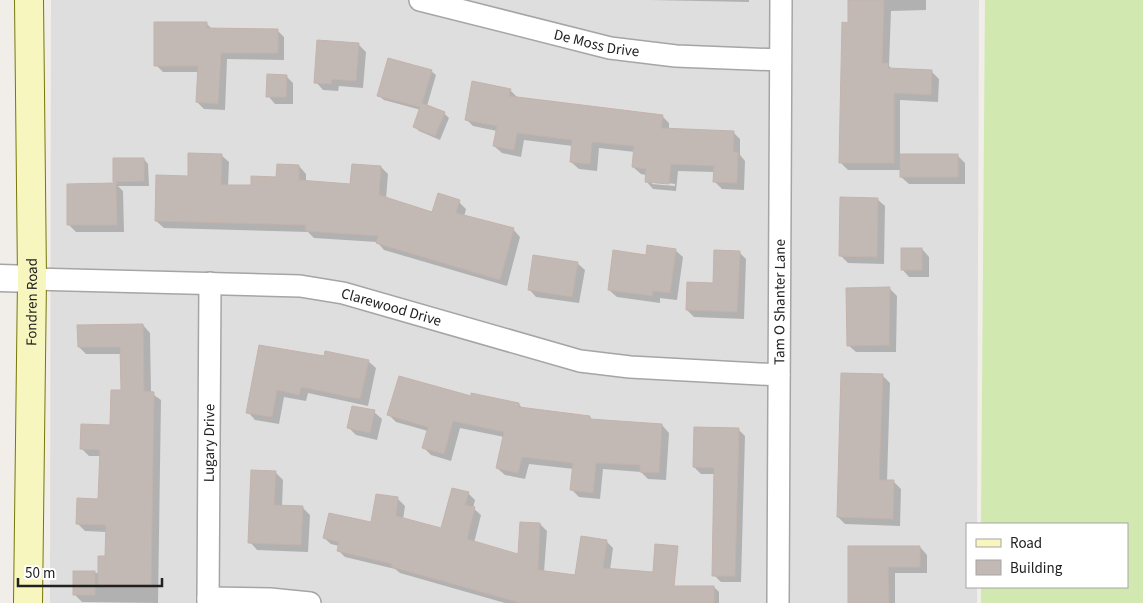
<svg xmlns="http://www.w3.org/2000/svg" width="1143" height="603" viewBox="0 0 1143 603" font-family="'Source Sans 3',sans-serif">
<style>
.residential{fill:#dfdede}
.grass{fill:#d1e9b1}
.shadow{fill:#0003;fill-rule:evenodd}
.building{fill:#c2b9b5;stroke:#c3b3ab}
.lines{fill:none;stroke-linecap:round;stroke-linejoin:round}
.minor-casing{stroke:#a5a5a5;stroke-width:24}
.tertiary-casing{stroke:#a5a5a5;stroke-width:29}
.secondary-casing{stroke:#767808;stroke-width:30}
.minor{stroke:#fff;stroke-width:21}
.tertiary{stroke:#fff;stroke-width:26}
.secondary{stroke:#f8f6bf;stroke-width:28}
.labels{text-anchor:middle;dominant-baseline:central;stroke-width:4;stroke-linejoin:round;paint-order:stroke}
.street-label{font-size:15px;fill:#212121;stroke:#fff}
</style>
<rect width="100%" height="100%" fill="#f1ede8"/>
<path class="residential" d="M51 0H979L977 524H967V587H977V603H50Z"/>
<path class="grass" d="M985 0H1143V603H981V587H1127V524H981Z"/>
<g class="shadow">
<path d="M650 0H749V2Z"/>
<path d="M849 0H926V10L891 11 889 66 893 70 932 72 939 79 938 102 900 100V155L958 156 965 163V184H909L901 177V170H848L841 163Z"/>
<path d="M206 23 212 29 277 30 284 37V60L227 59 225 110 204 109 197 102 199 72H163L156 65Z"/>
<path d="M358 44 366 52 363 88 339 86 338 91 323 90 316 82Z"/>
<path d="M431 71 436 75 427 106 444 113 449 118 440 140 419 131 414 126 421 110 384 100 379 96Z"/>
<path d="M286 76 293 83V104H275L268 96Z"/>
<path d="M510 90 517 97 662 116 669 123V129L733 132 740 139V155L745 161 744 190 722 189 714 181V172L678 171 676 191 653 189 646 181V175L641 174 633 167 635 152 599 148 597 171 579 169 571 162 573 146 524 140 521 157 502 153 494 146 497 131 473 126 466 119ZM652 181 675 184V186L652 184Z"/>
<path d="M221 155 229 162 228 187H252L278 178 299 166 306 174V182L351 186 381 167 388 174 386 199 433 213 459 202 466 209 464 217 513 229 520 237 507 286 384 250 377 242 314 238 308 232 164 228 156 221 189 177Z"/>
<path d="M144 159 148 164 149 186H118L123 191 124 232H76L69 225 68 185 117 184 114 181Z"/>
<path d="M877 199 885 206 884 264 848 263 841 256Z"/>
<path d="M922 249 929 257V277H909L902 269Z"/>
<path d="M675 250 683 257 677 300 660 298V303L617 297 609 290 647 256Z"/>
<path d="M739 252 746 259 744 319 694 317 687 310 714 284Z"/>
<path d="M577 263 585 270 579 303 536 297 529 289Z"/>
<path d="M890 289 897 296 896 352H856L848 345Z"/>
<path d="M143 325 150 333 151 393 161 400 158 603 82 602 74 594V572L99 573 107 557V532L85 531 77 523 99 500 101 456H89L82 449 111 427 122 392 121 354H86L79 347Z"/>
<path d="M260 346 325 358 368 361 376 368 368 406 308 393 306 401 284 397 279 424 255 420 248 412Z"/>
<path d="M842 374 883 376 890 383 887 481 894 482 901 489 900 526 845 524 838 517Z"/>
<path d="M472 398 519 404 523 409 590 417 593 421 662 425 669 433 666 480 648 479 641 472 603 469 600 499 579 497 571 489 574 469 529 464 525 479 505 475 497 468 504 437 460 428 451 461 431 455 423 447 428 431 396 422 389 415Z"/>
<path d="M374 412 382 419 377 440 356 435 349 428Z"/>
<path d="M738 429 745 436 741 582H721L714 575 715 474H701L694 467Z"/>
<path d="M275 472 283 480 282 507H302L310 515 308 552 257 550 250 542Z"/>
<path d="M468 493 475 500 473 508 481 515 474 543 519 556 540 524 547 531 544 572 577 576 606 541 613 548 610 570 666 603H505L400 573 395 569 345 557 338 550 339 546 331 544 324 538 372 524 398 499 405 506 403 520 442 529Z"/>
<path d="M920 547 927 555V573H895V603H850L849 548Z"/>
<path d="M714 587 719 592V603H688Z"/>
</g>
<g class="building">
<path d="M848 0H884L882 63H888V68L932 70 931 95 894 93V163H839L842 22 848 23Z"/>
<path d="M154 22H207V28L278 29V53H221L218 104 196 102 198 66H154Z"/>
<path d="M317 40 359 43 356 81 332 79 331 84 314 83Z"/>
<path d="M388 58 432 70 422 103 445 112 435 136 413 127 420 107 377 96Z"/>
<path d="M267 74 287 75 286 97H266Z"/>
<path d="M472 81 511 89 509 96 663 115 661 128 734 131 733 152H738L737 183 713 182 714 166 671 164 669 184 645 182 646 169 632 167 634 146 592 142 590 164 570 162 572 140 517 133 514 150 493 146 497 126 465 120Z"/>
<path d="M188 153 222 154 221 185H251V176L276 177 277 164 299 165V180L350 184 352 164 381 166 379 195 432 212 438 193 460 200 456 213 514 228 500 280 376 243 378 236 305 231 306 225 155 221 156 175 188 176Z"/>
<rect x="900" y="154" width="58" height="23"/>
<path d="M113 158H144V181L113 182Z"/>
<path d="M116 183 117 225H67V184Z"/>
<path d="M840 197 878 198 877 257 839 256Z"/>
<path d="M647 245 676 249 670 293 653 291 652 296 608 290 613 250 646 255Z"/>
<rect x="901" y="248" width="21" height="22"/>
<path d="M714 250 740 251 737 312 686 310 687 282 713 283Z"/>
<path d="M533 255 578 262 572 297 528 290Z"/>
<path d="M890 287 889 345 847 346 846 288Z"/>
<path d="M143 324 144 391 154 392 151 585H98V556H105L106 525 76 524 77 498 98 499 100 450 80 449 81 424 110 425 111 390H121L120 347H78L77 325Z"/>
<path d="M259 345 324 356 325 351 369 360 360 399 301 387 299 395 277 390 272 417 246 413Z"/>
<path d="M841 373 883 374 879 480H894L893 519 837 517Z"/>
<path d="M399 376 471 396V393L519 403V407L590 416V419L662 424 659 473 640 472V465L596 463 593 493 570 490 573 463 522 457 518 473 496 468 504 432 453 421 444 454 422 448 428 427 387 415Z"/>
<path d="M352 406 375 410 370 433 347 428Z"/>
<path d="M694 427 739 428 735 576H712L714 468 693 467Z"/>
<path d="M251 470 276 471 274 505 303 506 301 545 248 543Z"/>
<path d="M452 488 469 492 465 505 475 507 467 539 518 554 520 522 540 523 538 570 575 575 581 536 607 540 603 568 653 572 655 544 678 546 674 586H714V603H521L392 567V564L337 551 339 542 323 538 329 513 371 522 376 494 398 497 396 516 441 528Z"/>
<path d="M848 546H920V567H888L889 603H848Z"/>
<rect x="73" y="571" width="22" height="24"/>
</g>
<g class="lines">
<defs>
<g id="minor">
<path id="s1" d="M420 0 610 48 676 56 780 60"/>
<path id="s2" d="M32 279 300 286 343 293 580 361 630 367 779 375"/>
<path d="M208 598 270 599 310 603"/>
<path id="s3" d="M208 603 210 283"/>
<path id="s4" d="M778 603 781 0"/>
</g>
<path id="tertiary" d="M0 278 32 279"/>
<g id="secondary">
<path id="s5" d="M28 603 32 279 29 0"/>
</g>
</defs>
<use href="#minor" class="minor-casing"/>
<use href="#tertiary" class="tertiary-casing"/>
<use href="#secondary" class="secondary-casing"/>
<use href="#minor" class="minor"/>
<use href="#tertiary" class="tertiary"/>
<use href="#secondary" class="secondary"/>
</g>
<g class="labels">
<g class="street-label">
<text stroke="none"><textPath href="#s1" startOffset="182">De Moss Drive</textPath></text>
<text stroke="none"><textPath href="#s4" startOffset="301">Tam O Shanter Lane</textPath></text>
<text stroke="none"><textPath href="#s5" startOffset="301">Fondren Road</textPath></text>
<text stroke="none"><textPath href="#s2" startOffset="362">Clarewood Drive</textPath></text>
<text stroke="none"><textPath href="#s3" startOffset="160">Lugary Drive</textPath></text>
</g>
</g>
<rect x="966" y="523" width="162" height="65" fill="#ffffff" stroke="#a6a6a6"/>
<rect x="976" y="539" width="25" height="8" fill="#f8f6bf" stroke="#a6a6a6"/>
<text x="1010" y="548" font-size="15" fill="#212121">Road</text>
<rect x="976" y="560" width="25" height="15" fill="#c2b9b5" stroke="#a6a6a6"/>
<text x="1010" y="573" font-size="15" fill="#212121">Building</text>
<path d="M18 578v8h144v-8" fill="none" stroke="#212121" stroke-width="2.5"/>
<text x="25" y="578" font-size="15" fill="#212121" stroke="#ffffff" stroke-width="4" paint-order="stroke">50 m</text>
</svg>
